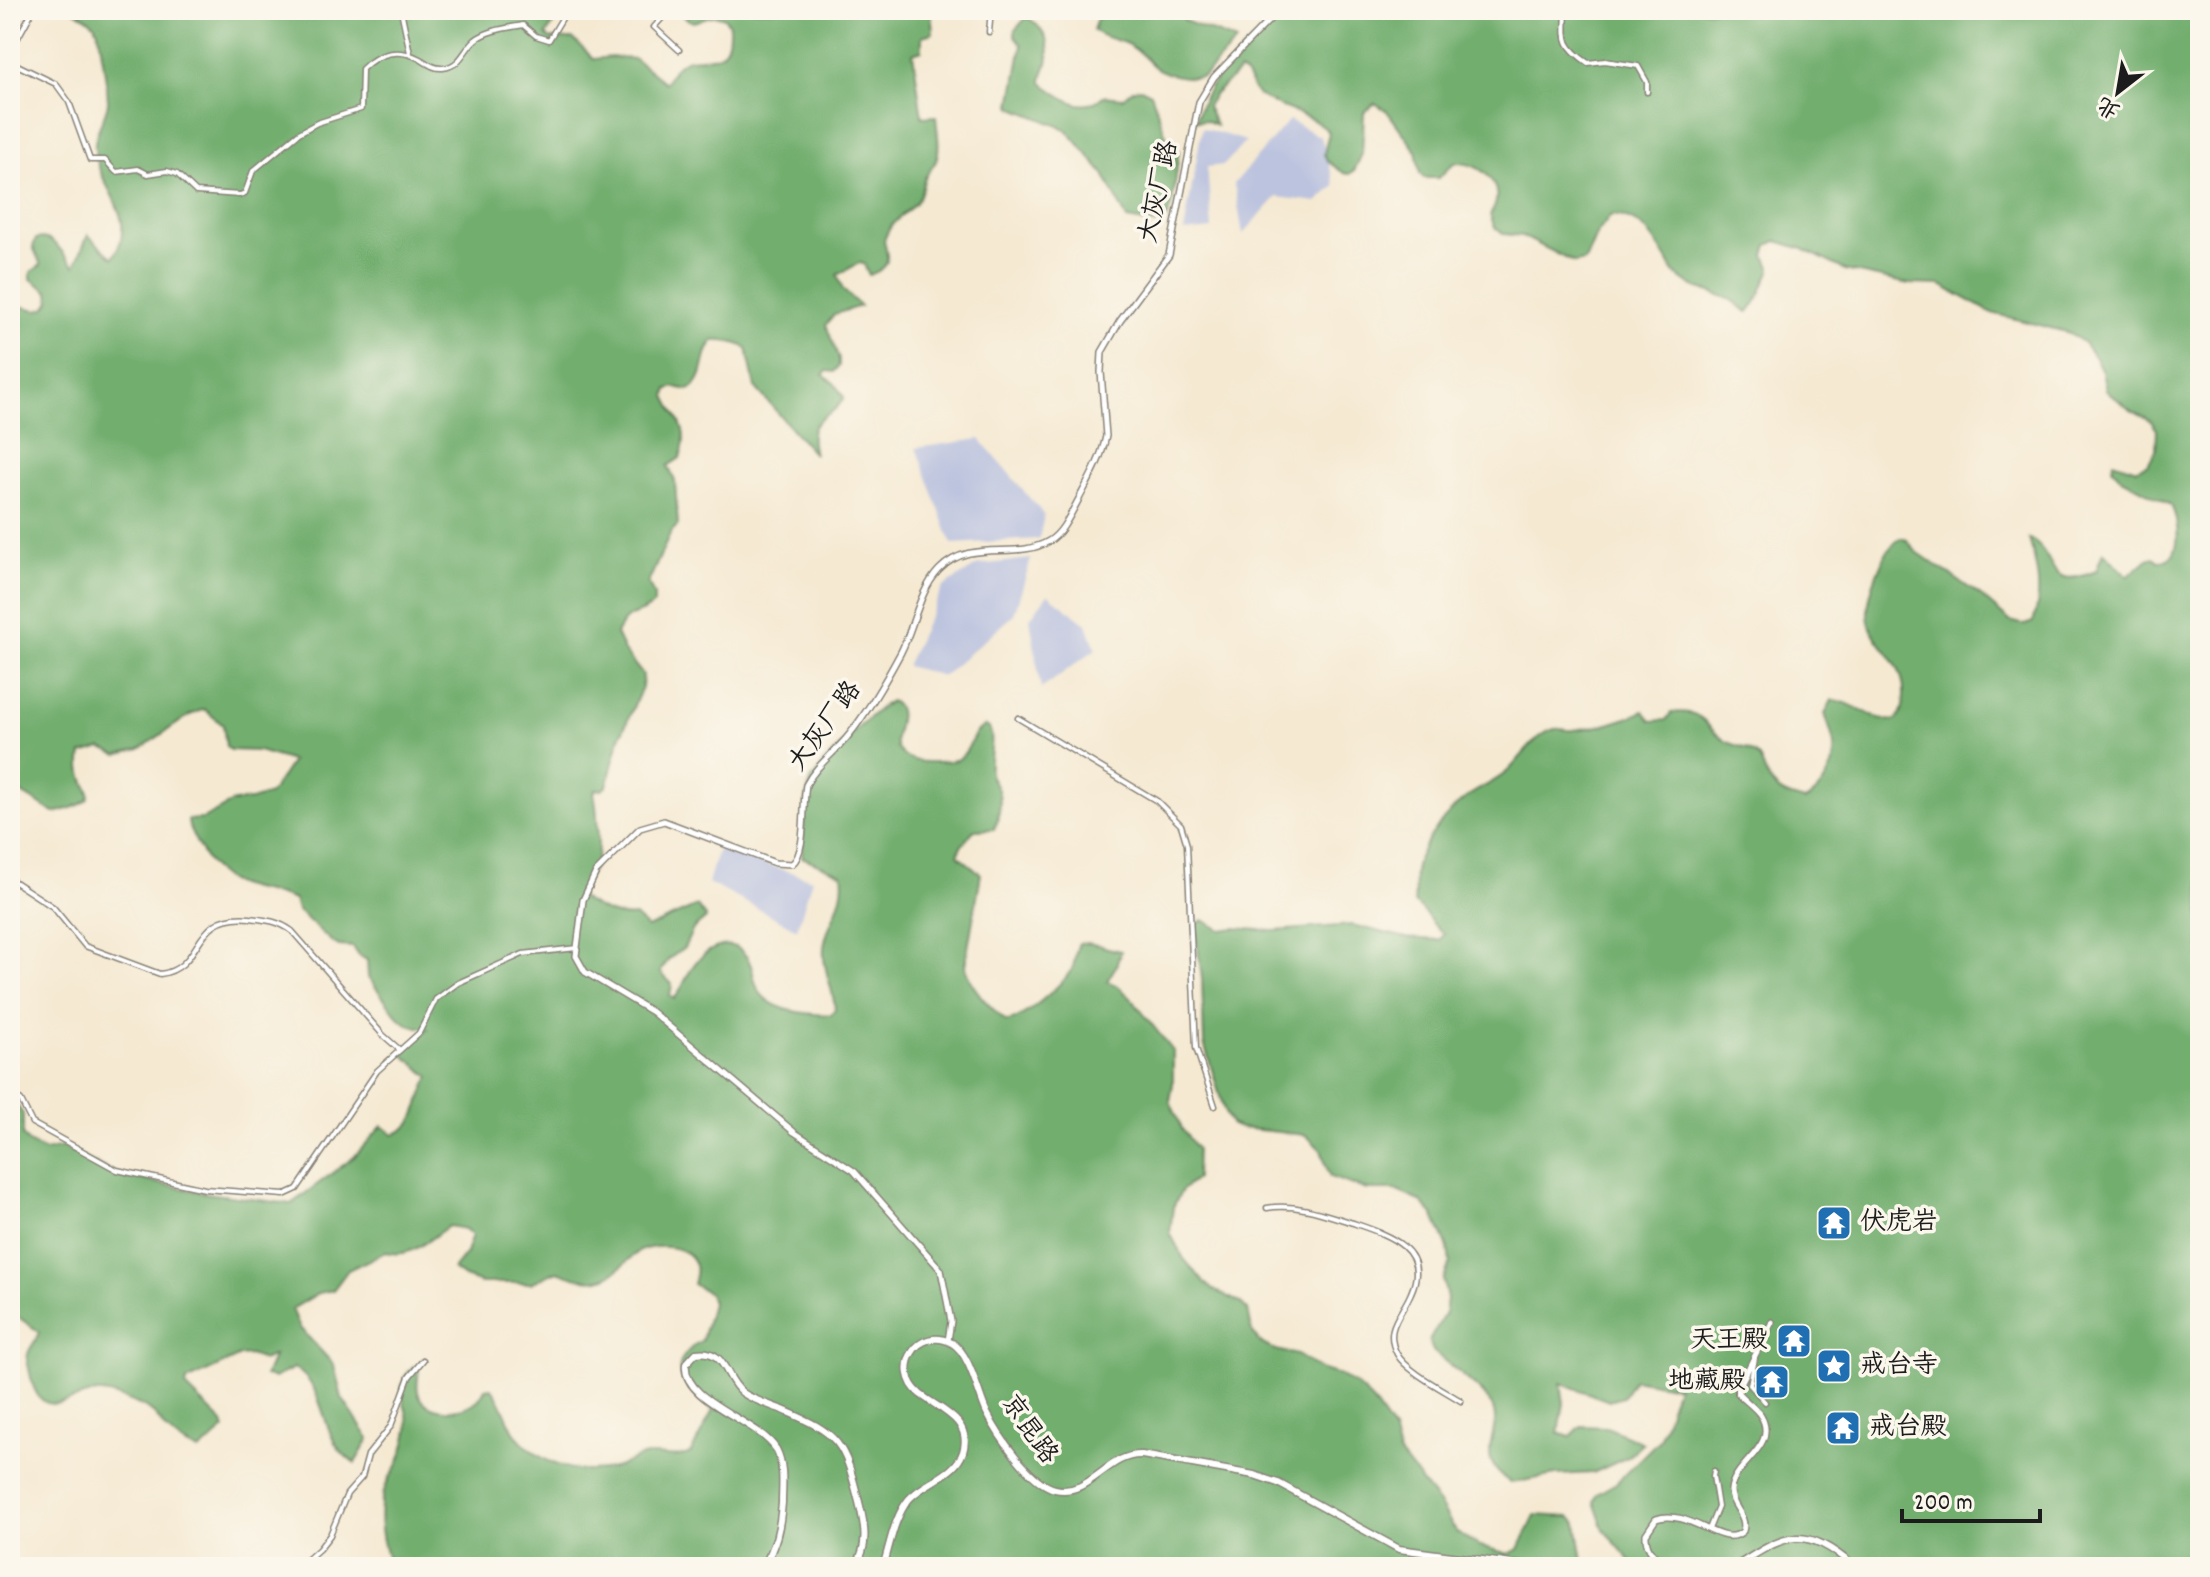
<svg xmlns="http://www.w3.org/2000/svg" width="2210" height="1577" viewBox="0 0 2210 1577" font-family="Dekko,'LXGW WenKai TC',sans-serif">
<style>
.industrial{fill:#bcc3de}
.forest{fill:#72ae6e;stroke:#476545;stroke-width:2}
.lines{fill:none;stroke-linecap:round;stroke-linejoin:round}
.minor-casing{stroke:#888277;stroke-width:7}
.tertiary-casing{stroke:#888277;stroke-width:8}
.secondary-casing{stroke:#888277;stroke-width:9}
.minor{stroke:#fff;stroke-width:4}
.tertiary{stroke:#fff;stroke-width:5}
.secondary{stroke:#fff;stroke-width:6}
.labels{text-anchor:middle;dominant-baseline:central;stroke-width:7;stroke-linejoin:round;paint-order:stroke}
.street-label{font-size:26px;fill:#1c1c1c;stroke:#fbf7ec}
.poi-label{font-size:26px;fill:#1c1c1c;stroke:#fbf7ec;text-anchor:start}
</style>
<rect width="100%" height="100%" fill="#fbf7ec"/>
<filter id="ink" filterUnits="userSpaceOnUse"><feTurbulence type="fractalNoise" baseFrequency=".0125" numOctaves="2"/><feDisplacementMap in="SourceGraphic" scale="16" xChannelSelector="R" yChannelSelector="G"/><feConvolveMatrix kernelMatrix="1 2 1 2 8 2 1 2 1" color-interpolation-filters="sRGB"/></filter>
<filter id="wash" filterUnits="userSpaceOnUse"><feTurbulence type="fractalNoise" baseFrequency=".006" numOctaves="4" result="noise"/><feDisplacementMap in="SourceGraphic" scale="32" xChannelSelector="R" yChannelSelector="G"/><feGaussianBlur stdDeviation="1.8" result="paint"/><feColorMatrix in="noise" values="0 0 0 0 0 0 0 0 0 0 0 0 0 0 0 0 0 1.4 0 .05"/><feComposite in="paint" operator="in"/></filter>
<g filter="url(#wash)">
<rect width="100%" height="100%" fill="#f5e9d2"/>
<g class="industrial">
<path d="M1289 120 1321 137 1335 186 1317 202 1277 197 1243 234 1234 184Z"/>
<path d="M1202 128 1246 141 1224 165 1207 167 1212 229 1184 232Z"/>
<path d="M980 439 1044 515 1039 539 952 544 916 448Z"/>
<path d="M1031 559 1014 614 943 676 906 666 943 587 978 565Z"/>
<path d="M1048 594 1087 624 1096 649 1041 689 1030 618Z"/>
<path d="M718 849 812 879 797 929 708 883Z"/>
</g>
<g class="forest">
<path d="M73 10H562L546 35 550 39H573L594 59 611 57 635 59 665 83C669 76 674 68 680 63 695 50 731 72 729 28 729 21 725 17 718 16 710 14 701 20 694 22L686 19 679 10H931L933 33 922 36V50L913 53 922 117 936 116C937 130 941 148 936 161 933 167 928 172 925 178 921 186 923 194 916 202 903 217 891 219 884 241 888 258 893 267 869 275L864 264 859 263 837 275 843 290 860 306 835 314 826 325 839 359V366L834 372 827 371 823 375 834 383 844 397C833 422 803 412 814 454L755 387 747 348C735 342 726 340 713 341 700 356 708 378 689 390L674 387 668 389 666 396C677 421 691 428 680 458L668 466 675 481 678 525 671 532 648 583 654 595V604C638 619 629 607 616 634L624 651 643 675 642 687 619 740 607 786 602 790 596 789 594 793C597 806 600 850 596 862 591 874 583 883 579 896 593 907 616 919 635 916L647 928 697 906 706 918 693 929 684 948 669 959 660 972 672 984 670 996 674 999C684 988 687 972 697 961 712 946 734 936 748 959 756 973 752 987 765 998 781 1013 810 1014 831 1015L835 1010C834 989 822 969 824 947 827 922 847 900 842 874L802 857C804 835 803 801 811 781 816 768 878 706 891 701 913 713 883 741 903 755 911 760 917 762 927 762 936 762 949 763 958 759 972 751 969 733 985 726L989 728C995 739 988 759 990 773 991 780 996 784 998 790 1002 802 999 818 994 829L974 830 960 848 958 855 981 874 965 965C969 987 989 1006 1006 1021 1022 1022 1063 983 1072 969 1076 961 1075 951 1079 943 1091 941 1107 949 1121 951L1116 966 1107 981 1118 986 1131 998 1173 1051V1084L1170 1101 1182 1129 1197 1149 1196 1179 1182 1190 1173 1207 1170 1233 1184 1259 1204 1282 1214 1290 1241 1303 1248 1310 1252 1331 1259 1342 1272 1349 1297 1355 1320 1369 1339 1375 1356 1385 1370 1398 1393 1431 1399 1453 1440 1505 1457 1533 1480 1546 1509 1554 1519 1549 1535 1515 1570 1517 1577 1523 1584 1567H669L670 1559 642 1567H391C381 1542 376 1514 385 1488 387 1480 393 1473 397 1466 402 1455 406 1442 408 1430 412 1408 388 1389 414 1366L419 1368C419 1377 415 1386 419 1395 429 1415 462 1413 478 1400 481 1397 483 1393 485 1389L491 1388C500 1394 508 1424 517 1436 540 1464 579 1477 613 1468 625 1466 636 1456 648 1455 664 1454 675 1460 691 1453L713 1410C683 1388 661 1366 702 1340L712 1303 709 1293 693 1284C694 1279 697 1271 695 1266 690 1245 656 1243 640 1251 630 1256 621 1271 606 1277 589 1284 572 1276 557 1271L531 1283H481L464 1277 453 1269 466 1253 472 1235 465 1229 449 1226C428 1239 413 1259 385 1252L348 1270 333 1290 319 1293 292 1309 300 1328 334 1365 342 1398 369 1439 355 1463C318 1443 330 1388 294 1368L274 1378 265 1376 274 1355 263 1360 249 1355 240 1356 187 1381 186 1387 223 1423 225 1429 199 1451C188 1446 177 1441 168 1431 159 1421 156 1412 142 1406 130 1401 114 1394 101 1393 77 1391 42 1427 31 1378 30 1370 26 1363 28 1354 30 1346 37 1341 39 1332L10 1311V1096L23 1114V1136L30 1144 45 1151 62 1147 117 1174 199 1192 291 1204 354 1157 382 1126 394 1134C421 1126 417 1096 430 1077L401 1053 428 1029 409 1025 399 1018 368 977 367 960 359 956 353 947 339 946 332 942 297 910 294 900C275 892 255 891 238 885 211 875 200 851 189 827L188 820 203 819 233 802 251 800 270 794 292 761 258 751 230 750 226 746 223 725 204 709 190 715 140 749 117 755 102 748 82 754C74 793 117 797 54 813L10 786V304L37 310 45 308 50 301 49 292 31 279V272L41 265 33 247 36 239C55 234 62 255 75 266L88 235 113 258C141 213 97 189 95 149 93 133 106 118 108 102 108 94 100 35 97 29 93 20 81 15 73 10Z"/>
<path d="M1115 10H1175L1185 21 1237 41 1204 76C1191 80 1167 75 1156 68 1146 60 1140 50 1127 44 1115 39 1103 38 1093 30L1097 18Z"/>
<path d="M1283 10H2200V1567H1636L1604 1530 1594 1502 1597 1494 1616 1483 1659 1440 1677 1387 1634 1379 1623 1397 1609 1401 1561 1383 1564 1403 1559 1433 1570 1437 1581 1426 1607 1427 1643 1443 1628 1457 1593 1473 1556 1475 1511 1483C1466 1453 1510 1431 1489 1401 1475 1382 1450 1367 1433 1351L1429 1341 1445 1313 1447 1299 1443 1280 1450 1263 1448 1248 1434 1216 1420 1201 1395 1190H1367L1330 1177 1321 1150 1306 1135 1240 1128 1232 1125 1225 1113 1204 1043 1202 979 1195 926 1203 920 1221 930 1235 928 1273 931 1352 925 1407 938 1440 940 1444 934C1430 925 1428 912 1414 903 1416 891 1413 878 1416 866 1423 841 1447 812 1467 797 1481 787 1496 782 1509 770 1521 758 1537 733 1555 729 1560 728 1567 731 1573 730 1596 728 1623 721 1644 711L1651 721 1666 720 1671 713C1703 708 1703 725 1724 740 1735 747 1748 746 1758 757 1762 761 1763 768 1766 774 1775 792 1785 796 1805 801 1823 790 1836 767 1834 745 1833 735 1828 724 1825 714L1832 700C1851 700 1869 720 1895 721 1903 714 1904 704 1904 693 1904 658 1871 646 1868 616 1867 602 1872 587 1877 574 1882 561 1888 547 1900 538L1907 540 1917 552 1981 596 2010 621 2026 625 2033 622C2043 594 2037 566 2029 539 2059 553 2043 594 2096 571L2103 552 2128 576 2148 559 2154 557 2159 561C2184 561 2179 521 2171 505L2122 479 2112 468 2113 461 2137 469 2148 464 2156 450 2157 430 2151 421 2129 409 2106 390 2102 371 2095 358 2084 343 2070 333 1992 313 1941 285 1909 284 1845 270 1803 249 1777 241 1768 245 1765 256 1771 269 1755 305 1749 312C1740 310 1737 302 1729 299 1712 291 1691 289 1677 275 1672 271 1670 265 1667 260 1652 235 1641 217 1611 215L1596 235 1585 261 1575 263 1522 236 1504 234 1495 228 1490 215C1509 189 1483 161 1454 163L1438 178H1424L1420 174 1416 151 1387 111 1375 103 1364 113 1362 154 1354 171 1349 174 1344 173 1327 161 1324 154 1329 132C1311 113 1280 110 1258 95 1251 89 1250 80 1244 73L1239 71 1236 74 1214 95 1207 106 1216 125 1206 120 1196 121C1207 72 1252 46 1283 10Z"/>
<path d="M1027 17C1043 27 1053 44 1047 63 1045 71 1042 75 1042 83 1060 96 1083 116 1103 96L1123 98 1134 89 1141 88 1151 93 1168 141 1179 151C1176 170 1175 213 1161 225L1127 219 1104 174 1066 129 1016 109 1011 105 1022 45 1015 36V30Z"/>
</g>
</g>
<g filter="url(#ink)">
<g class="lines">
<defs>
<g id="minor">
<path d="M401 10 410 53"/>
<path d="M662 10 664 16 654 27 679 50"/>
<path d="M1566 10C1565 40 1562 45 1588 63L1605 61 1638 66 1647 82V92"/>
<path d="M989 32 991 10"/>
<path d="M10 52 33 10"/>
<path d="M10 64 17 65 10 52"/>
<path d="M17 65 56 84 69 102 90 160H105L116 172 138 169 148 174 167 171 177 174 196 192 240 195 245 193 253 171 299 133 317 123 361 109 362 69C378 53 399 47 420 59 427 63 434 69 443 68 461 66 463 51 475 40 487 30 508 28 523 25L536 36 549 40 567 10"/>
<path d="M1018 718 1157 801 1181 825 1187 845 1196 1048 1215 1106"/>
<path d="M10 879 53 907 85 946 160 974C206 968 189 912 250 918 267 920 278 921 292 931L383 1035 400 1050"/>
<path d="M10 1089 21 1101 32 1123 117 1170 205 1189 284 1195 297 1189 377 1071 419 1033 436 999 458 983 523 954 577 948"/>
<path d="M1267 1208C1298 1203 1327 1215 1356 1224 1388 1235 1431 1249 1411 1293 1402 1315 1383 1328 1397 1354 1406 1371 1444 1390 1461 1401"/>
<path d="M1755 1358 1750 1385 1765 1402"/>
<path d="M1709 1529 1718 1507 1713 1476 1714 1471"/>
<path d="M299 1567 319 1549 330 1535 347 1494 362 1477 368 1455 391 1426 409 1377 423 1360"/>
</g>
<g id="tertiary">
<path d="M948 1341 951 1321 941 1270 854 1171 794 1132 652 1012 585 972 576 956 583 900 596 872 640 828 664 821 775 863 792 864C807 852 802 805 806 785 816 765 836 752 849 735 869 710 886 680 901 652 914 626 919 591 939 570 970 537 1016 561 1049 541 1063 533 1072 511 1080 497 1090 478 1102 457 1106 436L1101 372 1102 352 1120 321 1169 255 1199 102 1214 77 1279 10"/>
<path d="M1670 1567C1657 1559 1645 1551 1646 1534L1656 1519C1690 1507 1723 1551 1743 1531 1748 1515 1730 1506 1731 1490 1733 1463 1779 1447 1761 1416 1755 1407 1745 1401 1738 1393V1389L1772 1322"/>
</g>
<g id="secondary">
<path d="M763 1567C776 1546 780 1528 782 1503 782 1486 785 1466 776 1449 758 1420 681 1401 686 1364L696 1353C727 1348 724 1379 743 1393 755 1401 770 1405 783 1410 840 1434 844 1442 859 1502 865 1526 869 1546 855 1567"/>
<path d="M883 1567C890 1545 894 1517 909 1499 925 1481 955 1476 963 1452 973 1420 939 1409 920 1394 890 1368 919 1325 952 1343 970 1353 978 1394 987 1413 998 1435 1030 1483 1055 1489 1091 1497 1107 1453 1142 1455L1254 1475 1278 1483 1399 1549 1535 1567"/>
<path d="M1735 1567C1787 1533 1804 1524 1855 1567"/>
</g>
</defs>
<use href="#minor" class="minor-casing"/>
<use href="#tertiary" class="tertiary-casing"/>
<use href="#secondary" class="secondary-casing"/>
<use href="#minor" class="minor"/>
<use href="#tertiary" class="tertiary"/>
<use href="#secondary" class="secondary"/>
</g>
</g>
<defs>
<symbol id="temple-square" viewBox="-11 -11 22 22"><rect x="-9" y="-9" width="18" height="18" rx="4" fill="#1f6fb2" stroke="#fbf7ec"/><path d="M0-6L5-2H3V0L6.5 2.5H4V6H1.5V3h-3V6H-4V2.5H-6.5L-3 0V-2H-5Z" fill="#fff"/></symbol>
<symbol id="sight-square" viewBox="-11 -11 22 22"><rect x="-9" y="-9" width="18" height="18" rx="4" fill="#1f6fb2" stroke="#fbf7ec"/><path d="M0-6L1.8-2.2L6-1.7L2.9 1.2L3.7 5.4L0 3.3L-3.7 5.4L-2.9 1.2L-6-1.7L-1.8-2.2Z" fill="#fff"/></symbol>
</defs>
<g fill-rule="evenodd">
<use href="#temple-square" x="1814" y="1203" width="40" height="40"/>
<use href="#temple-square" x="1774" y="1321" width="40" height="40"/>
<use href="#sight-square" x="1814" y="1346" width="40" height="40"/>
<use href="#temple-square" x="1752" y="1362" width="40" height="40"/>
<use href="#temple-square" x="1823" y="1408" width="40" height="40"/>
</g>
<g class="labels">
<g class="street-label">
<text transform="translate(1160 192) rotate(-78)">大灰厂路</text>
<text transform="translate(826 727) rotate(-54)">大灰厂路</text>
<text transform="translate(1028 1430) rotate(55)">京昆路</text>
</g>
<g class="poi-label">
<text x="1860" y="1223">伏虎岩</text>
<text x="1768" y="1341" text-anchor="end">天王殿</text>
<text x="1860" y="1366">戒台寺</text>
<text x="1746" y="1382" text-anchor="end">地藏殿</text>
<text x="1869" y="1428">戒台殿</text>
</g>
</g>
<rect width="2210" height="1577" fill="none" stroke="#fbf7ec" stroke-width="40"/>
<g transform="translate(2118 92) rotate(211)" stroke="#fbf7ec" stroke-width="6" paint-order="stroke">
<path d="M0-6L14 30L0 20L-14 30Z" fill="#1c1c1c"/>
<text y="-12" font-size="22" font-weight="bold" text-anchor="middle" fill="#1c1c1c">北</text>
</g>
<path d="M1902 1509v12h138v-12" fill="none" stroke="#1c1c1c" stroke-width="4"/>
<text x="1914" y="1509" font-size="24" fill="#1c1c1c" stroke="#fbf7ec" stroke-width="6" paint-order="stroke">200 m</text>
</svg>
